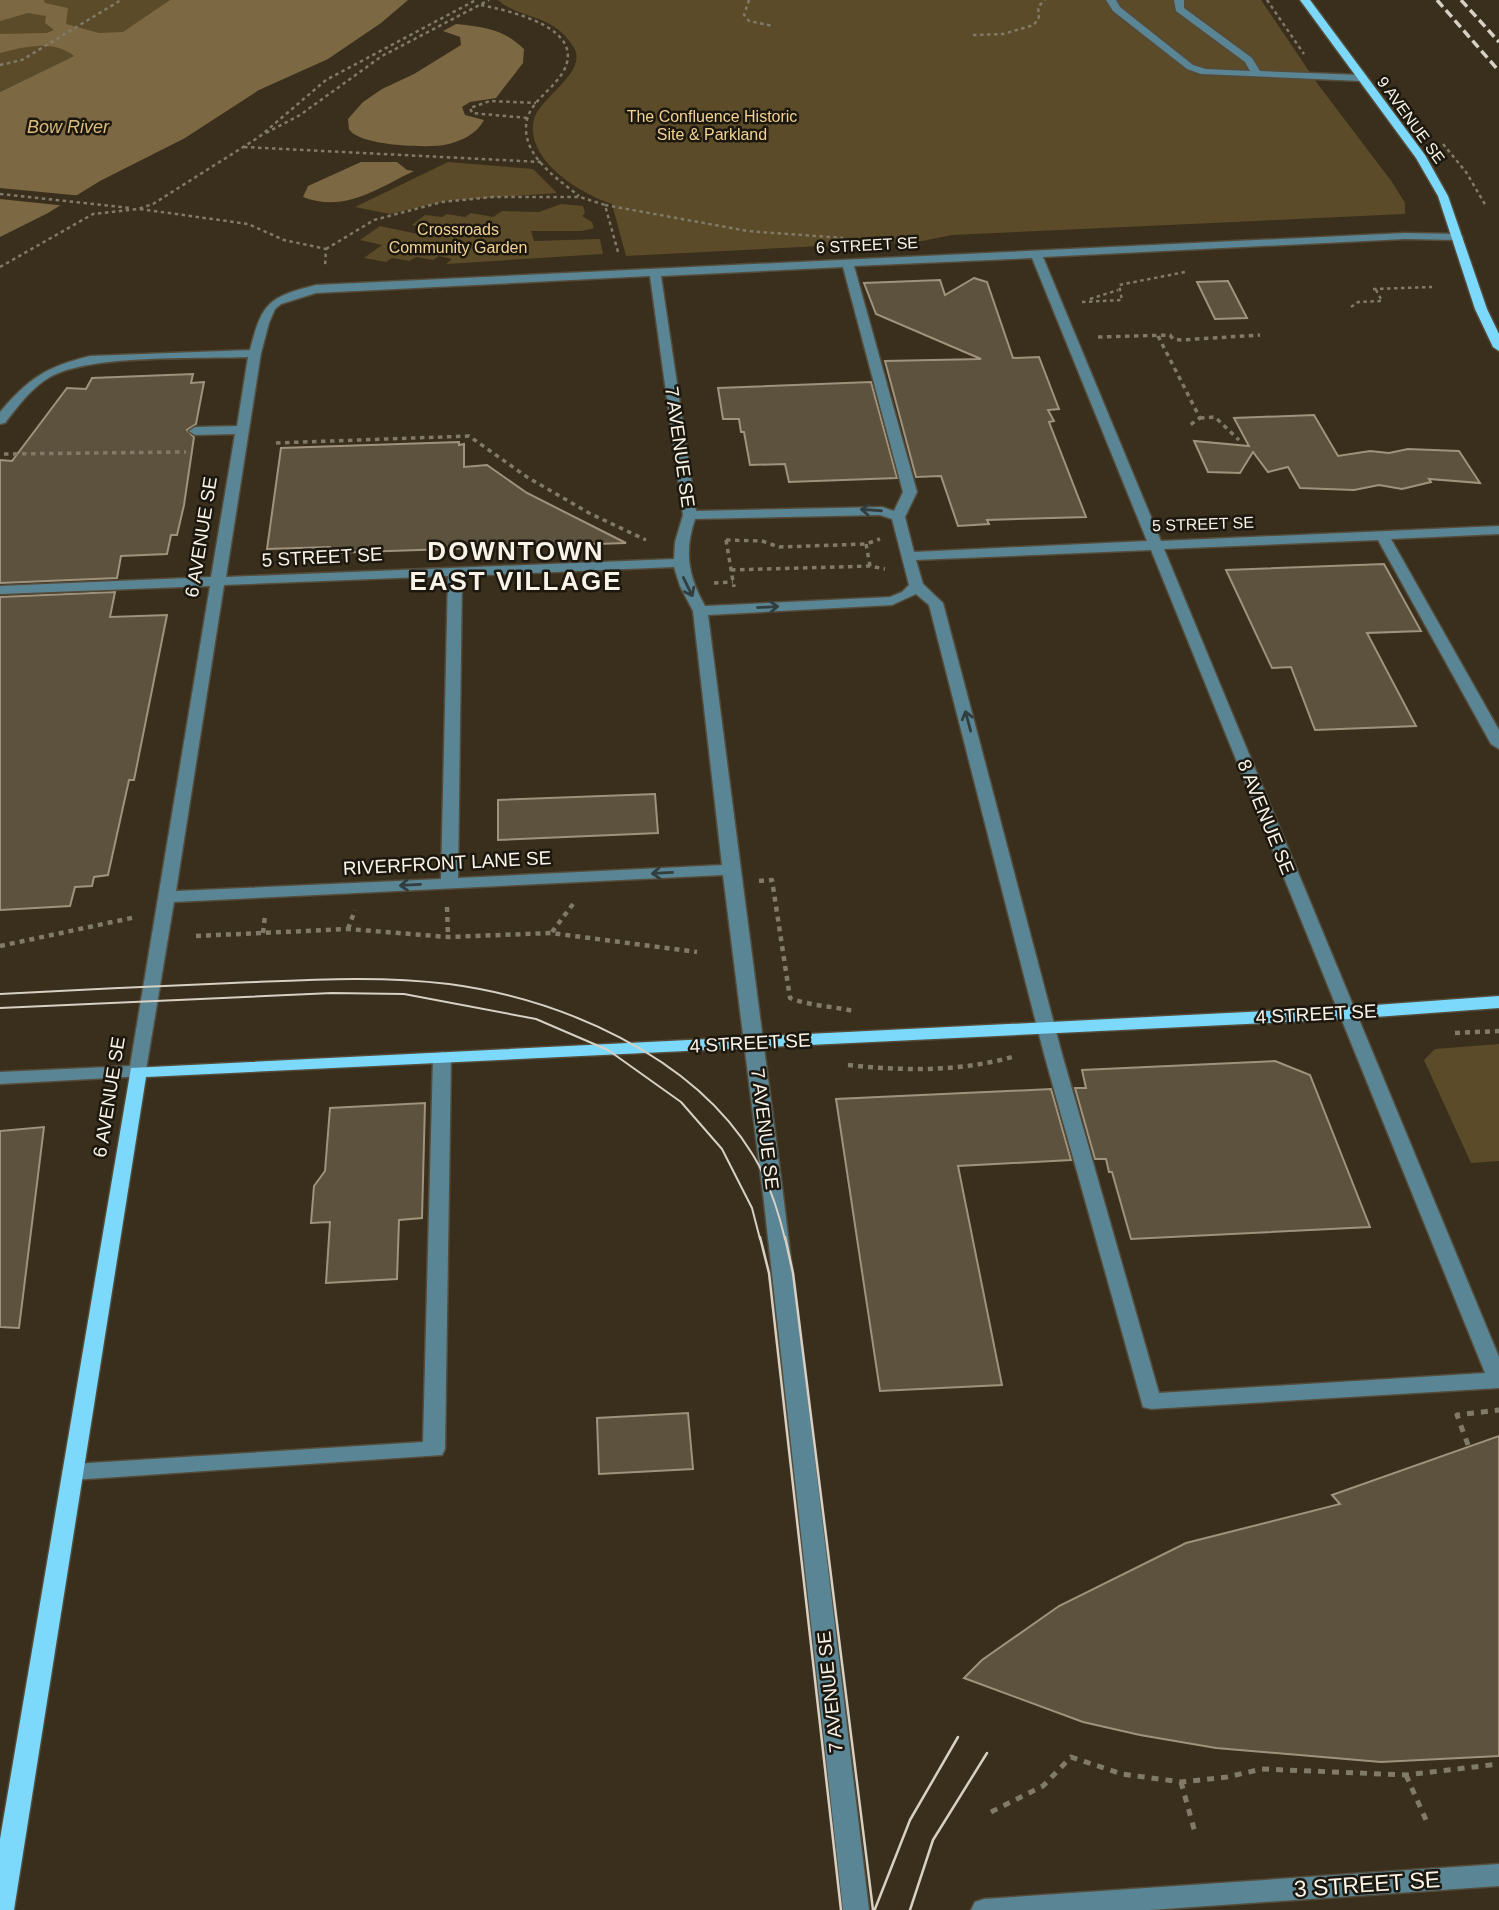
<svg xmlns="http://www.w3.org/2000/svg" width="1499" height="1910" viewBox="0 0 1499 1910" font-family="Helvetica,sans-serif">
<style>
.green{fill:#5c4b28}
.water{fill:#7c6943}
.pier{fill:#392f1c}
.building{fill:#5d523e;stroke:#9f937d;stroke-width:2}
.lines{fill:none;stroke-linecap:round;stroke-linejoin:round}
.minor-casing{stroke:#544b39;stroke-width:3}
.major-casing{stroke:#544b39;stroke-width:3}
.path-far3{stroke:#827a69;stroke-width:2.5;stroke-dasharray:3.5 3.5;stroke-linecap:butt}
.path-far2{stroke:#827a69;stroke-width:3.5;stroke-dasharray:4.5 4.5;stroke-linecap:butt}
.path-far1{stroke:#827a69;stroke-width:4.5;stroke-dasharray:5 5;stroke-linecap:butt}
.path{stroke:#827a69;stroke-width:5;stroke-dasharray:7 7;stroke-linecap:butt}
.minor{fill:#5a8595;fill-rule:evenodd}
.major{fill:#7cd9fb;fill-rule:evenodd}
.tram-far1{stroke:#d7d0c3;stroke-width:2}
.tram{stroke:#d7d0c3;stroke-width:2.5}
.rail{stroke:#d7d0c3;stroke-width:3.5;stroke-dasharray:9 4.5;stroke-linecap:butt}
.oneway{stroke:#323e3e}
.labels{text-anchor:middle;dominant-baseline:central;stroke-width:5;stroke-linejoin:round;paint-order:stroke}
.far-park-label{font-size:16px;fill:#f3d293;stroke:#1c180f}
.far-street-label{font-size:16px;fill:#faf4e8;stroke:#1c180f}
.far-water-label{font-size:18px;font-style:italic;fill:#dcbc7d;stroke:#1c180f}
.street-label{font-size:19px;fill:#faf4e8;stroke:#1c180f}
.near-street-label{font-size:23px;fill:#faf4e8;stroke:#1c180f}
.district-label{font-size:26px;font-weight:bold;letter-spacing:2px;fill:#faf4e8;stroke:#1c180f}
</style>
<rect width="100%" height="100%" fill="#392f1c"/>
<g class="green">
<path d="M0 0H170L130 29 0 92Z"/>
<path d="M498 0H1261L1317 83 1392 182 1405 203V214L952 235 922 241 626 256 612 204C581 194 524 160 534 119 540 97 588 72 574 48 554 13 520 20 498 0Z"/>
<path d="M448 162 533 169 557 193 445 201 390 214 355 207Z"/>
<path d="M561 204 583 206 585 213 582 216 592 222 594 228 582 231H531L534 241 600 239 603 254 446 264 452 259 439 256 433 260 416 257 409 261 392 258 386 262 364 258 382 245 360 240 380 226 418 234 427 228 412 225 425 215 442 217 447 214 465 217 471 213 493 217 502 211 539 212Z"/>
<path d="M1499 1044V1161L1471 1163 1424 1060 1435 1049Z"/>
</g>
<g class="water">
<path d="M0 0H44L45 3 68 8 66 24 99 33 123 32 170 0H408L381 23 328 59 259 90 185 138 100 181 48 213 0 237V92L74 56C53 39 24 47 0 53V34L47 33 54 30 45 23 46 16 28 13 0 21Z"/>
<path d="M456 24C483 27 504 29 524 49L523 63 496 98 470 102 462 107 465 115 484 120C477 134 460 142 444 145 427 148 358 146 349 129 349 128 348 120 348 119L363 102 382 89 414 74 461 45 460 37 443 31Z"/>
<path d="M361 162H397L407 170 414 171C376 189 345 213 303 197L308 186Z"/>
</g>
<path class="pier" d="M0 188 83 196 67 206 0 199Z"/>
<g class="building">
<path d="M974 278 987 282 1013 358 1039 357 1059 409 1048 410 1054 421 1049 422 1086 517 987 520 989 524 958 526 941 476 916 477 885 361 981 359 876 314 864 283 940 280 945 295Z"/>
<path d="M1228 281 1247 318 1215 319 1197 282Z"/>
<path d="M193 374 191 383 204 382 196 424 187 430 194 437 184 505 177 535H171L167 554 121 556 117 578 0 583V460L12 461 67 388 86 389 92 378Z"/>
<path d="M871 382 897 478 789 482 785 464 750 465 744 432H741L739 419H723L718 388Z"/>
<path d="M1314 415 1338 456 1370 451 1389 453 1408 449 1459 451 1480 483 1429 479 1431 482 1402 489 1379 485 1354 490 1300 488 1288 467 1268 472 1253 452 1240 473 1208 472 1194 441 1249 446 1234 418Z"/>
<path d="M459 442V445L464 444V467L487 465 527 493 626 543 330 553V547L267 549 281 448Z"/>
<path d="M1384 564 1421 631 1367 633 1416 726 1315 730 1291 667 1272 668 1226 570Z"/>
<path d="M115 592 110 617 167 615 134 780H129L108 875 94 877 92 886 75 887 70 906 0 910V597Z"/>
<path d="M655 794 658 833 498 840V800Z"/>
<path d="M1275 1061 1310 1075 1370 1227 1131 1239 1112 1172H1109L1106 1159H1095L1075 1088H1086L1082 1070Z"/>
<path d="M1051 1089 1071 1160 958 1166 1002 1385 880 1391 836 1099Z"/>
<path d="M425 1103 422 1218 399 1220 397 1279 326 1283 330 1222 311 1223 314 1186 325 1171 330 1108Z"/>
<path d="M44 1127 19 1328 0 1327V1131Z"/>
<path d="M688 1413 693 1469 599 1474 597 1418Z"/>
<path d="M1499 1436V1756L1381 1762 1216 1748 1140 1735 1083 1722 964 1678 982 1660 1059 1606 1186 1543 1340 1504 1332 1495Z"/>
</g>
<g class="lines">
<defs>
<g id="minor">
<path d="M1106 0H1116L1120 7 1193 65 1206 69 1250 71 1245 62 1176 11 1174 0H1184V8L1252 58 1260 71 1361 75 1366 78 1361 81 1201 74 1187 69 1113 11Z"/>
<path d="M1405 233 1457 234 1463 237 1457 240 1405 239 1043 257 1161 541 1499 526V534L1391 539 1499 730V749L1491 744 1378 540 1164 549 1499 1357V1388L1151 1409 1143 1407 1044 1054 929 605 916 594 892 605 708 615 784 1202 869 1910H843L764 1202 723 875 174 902 145 1076 0 1084V1072L130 1066 210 586 0 594V586L211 577 235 434 195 435 189 431 195 427 237 426 248 357C198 359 91 354 50 377 31 388 18 406 5 423L0 424V412C29 378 46 367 90 356L250 350C262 302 269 297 316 285ZM1032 258 1147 541 914 552 905 517 917 492 854 266ZM843 267 903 492 894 511 882 507 696 511 661 276ZM650 276 683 515 675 542 674 559 226 577 261 353 269 323 275 309 281 304 316 293ZM880 515 892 519 909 585 902 592 890 597 705 606C688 576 684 552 695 519ZM1151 550 1485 1373 1159 1393 1062 1054 943 603 923 584 916 560ZM674 567 680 586 693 611 722 865 458 878 462 576ZM448 576 441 879 176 891 224 585Z"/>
<path d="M442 1052 451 1058 445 1449 442 1455 73 1480 65 1478 62 1472 65 1466 73 1464 423 1442 433 1058Z"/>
<path d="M1499 1864V1886L1150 1910H971L975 1902 984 1899Z"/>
</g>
<g id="major">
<path d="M1300 0H1310L1425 155 1448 196 1487 309 1499 334V351L1493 347 1475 309 1438 196 1416 158Z"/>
<path d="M1499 996V1008L1348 1019 146 1077 14 1910H0V1839L131 1068 1348 1007Z"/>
</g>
</defs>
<use href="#minor" class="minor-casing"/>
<use href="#major" class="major-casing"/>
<g class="path-far3">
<path d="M749 0 744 15 749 21 773 26"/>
<path d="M1267 0 1304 54"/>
<path d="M481 5C510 11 588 28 563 72 551 93 525 103 526 130 527 159 559 180 579 196"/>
<path d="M973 35 1003 34 1034 25 1039 17 1038 7 1045 0"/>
<path d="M0 65 22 60 121 0"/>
<path d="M527 118 472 113 470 108 490 101 536 103"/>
<path d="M266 133 300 115 382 56 489 0"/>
<path d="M1443 144 1466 172 1486 206"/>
<path d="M244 147 541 162"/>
<path d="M0 194 131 208"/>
<path d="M605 205 748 231 843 238"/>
<path d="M140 209 248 224 284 240 326 249 325 266"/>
<path d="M326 249 374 220 442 202 493 197H580L605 205 618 252"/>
<path d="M0 267 93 214 138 209 153 204 259 137 326 80 476 0"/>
<path d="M1373 289 1432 287"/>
<path d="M1090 299 1118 290"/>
<path d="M1082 302 1122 300 1119 285 1185 272"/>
<path d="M1351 307 1358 302 1382 301 1375 288"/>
</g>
<g class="path-far2">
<path d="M1158 336 1200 418 1190 425"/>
<path d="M1098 337 1170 335 1173 339 1181 340 1260 335"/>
<path d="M1200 418 1215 417 1239 440"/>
<path d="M276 443 469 436 527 477 589 513 646 540"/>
<path d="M4 454 186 452"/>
<path d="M726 540 762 541 779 547 866 544 880 539"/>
<path d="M726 540 734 587"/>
<path d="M866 544 870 566"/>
<path d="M731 570 870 566 885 569"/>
<path d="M714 583 733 582"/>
</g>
<g class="path-far1">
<path d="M759 881 772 880 790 998C810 1006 832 1006 853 1011"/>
<path d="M447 907 448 937"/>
<path d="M348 929 355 910"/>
<path d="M552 932 576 900"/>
<path d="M263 933 265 916"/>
<path d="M196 936 348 929 448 937 551 933 697 952"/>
<path d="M0 946 136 917"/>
<path d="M1455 1033 1499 1031"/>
<path d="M848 1065C905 1071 960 1072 1016 1056"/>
</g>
<g class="path">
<path d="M1468 1445 1457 1415 1499 1410"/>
<path d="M1406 1775 1426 1820"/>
<path d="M1181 1782 1196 1836"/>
<path d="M991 1812 1043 1786 1071 1757 1122 1774 1181 1782 1227 1777 1262 1769 1406 1775 1499 1764"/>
</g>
<use href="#minor" class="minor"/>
<use href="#major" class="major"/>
<g class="tram-far1">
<path d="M0 994C77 990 155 986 232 983 305 980 377 975 449 984 561 999 692 1055 753 1155 769 1181 778 1210 785 1239"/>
<path d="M0 1008 332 993 404 994 536 1019 608 1050 681 1102 722 1149 752 1208 760 1239"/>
</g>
<g class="tram">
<path d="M760 1237 769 1273 841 1910"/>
<path d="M785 1237 793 1273 873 1910"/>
<path d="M875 1909 910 1820 958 1737"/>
<path d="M910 1910 933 1840 987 1753"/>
</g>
<g class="rail">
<path d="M1437 0 1499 71"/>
<path d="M1461 0 1499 42"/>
</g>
</g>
<defs><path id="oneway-shaft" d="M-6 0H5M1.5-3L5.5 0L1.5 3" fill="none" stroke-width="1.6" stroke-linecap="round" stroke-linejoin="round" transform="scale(1.75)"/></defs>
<g class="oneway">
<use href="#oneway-shaft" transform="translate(871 510) rotate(-176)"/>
<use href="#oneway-shaft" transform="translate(688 587) rotate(64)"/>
<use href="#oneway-shaft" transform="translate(768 607) rotate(-3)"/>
<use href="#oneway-shaft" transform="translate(968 721) rotate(-105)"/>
<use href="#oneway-shaft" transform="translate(662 873) rotate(177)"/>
<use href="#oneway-shaft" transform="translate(410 885) rotate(177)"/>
</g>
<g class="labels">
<g class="far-park-label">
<text x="712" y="116">The Confluence Historic<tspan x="712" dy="18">Site &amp; Parkland</tspan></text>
<text x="458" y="229">Crossroads<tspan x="458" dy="18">Community Garden</tspan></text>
</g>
<g class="far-street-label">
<text transform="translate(1411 120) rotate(54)">9 AVENUE SE</text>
<text transform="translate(867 245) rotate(-3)">6 STREET SE</text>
<text transform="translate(1203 524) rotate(-2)">5 STREET SE</text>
</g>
<g class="far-water-label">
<text x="68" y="127">Bow River</text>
</g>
<g class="street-label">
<text transform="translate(680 447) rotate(82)">7 AVENUE SE</text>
<text transform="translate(201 537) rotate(-81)">6 AVENUE SE</text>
<text transform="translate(322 557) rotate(-3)">5 STREET SE</text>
<text transform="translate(1266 817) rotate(68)">8 AVENUE SE</text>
<text transform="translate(447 863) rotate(-3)">RIVERFRONT LANE SE</text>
<text transform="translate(1316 1014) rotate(-3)">4 STREET SE</text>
<text transform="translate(750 1043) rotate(-3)">4 STREET SE</text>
<text transform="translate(109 1097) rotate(-81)">6 AVENUE SE</text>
<text transform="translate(765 1129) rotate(83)">7 AVENUE SE</text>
<text transform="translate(830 1692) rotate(-96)">7 AVENUE SE</text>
</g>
<g class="near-street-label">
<text transform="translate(1367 1884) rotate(-4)">3 STREET SE</text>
</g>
<g class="district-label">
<text x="516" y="551">DOWNTOWN<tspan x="516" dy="30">EAST VILLAGE</tspan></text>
</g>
</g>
</svg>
